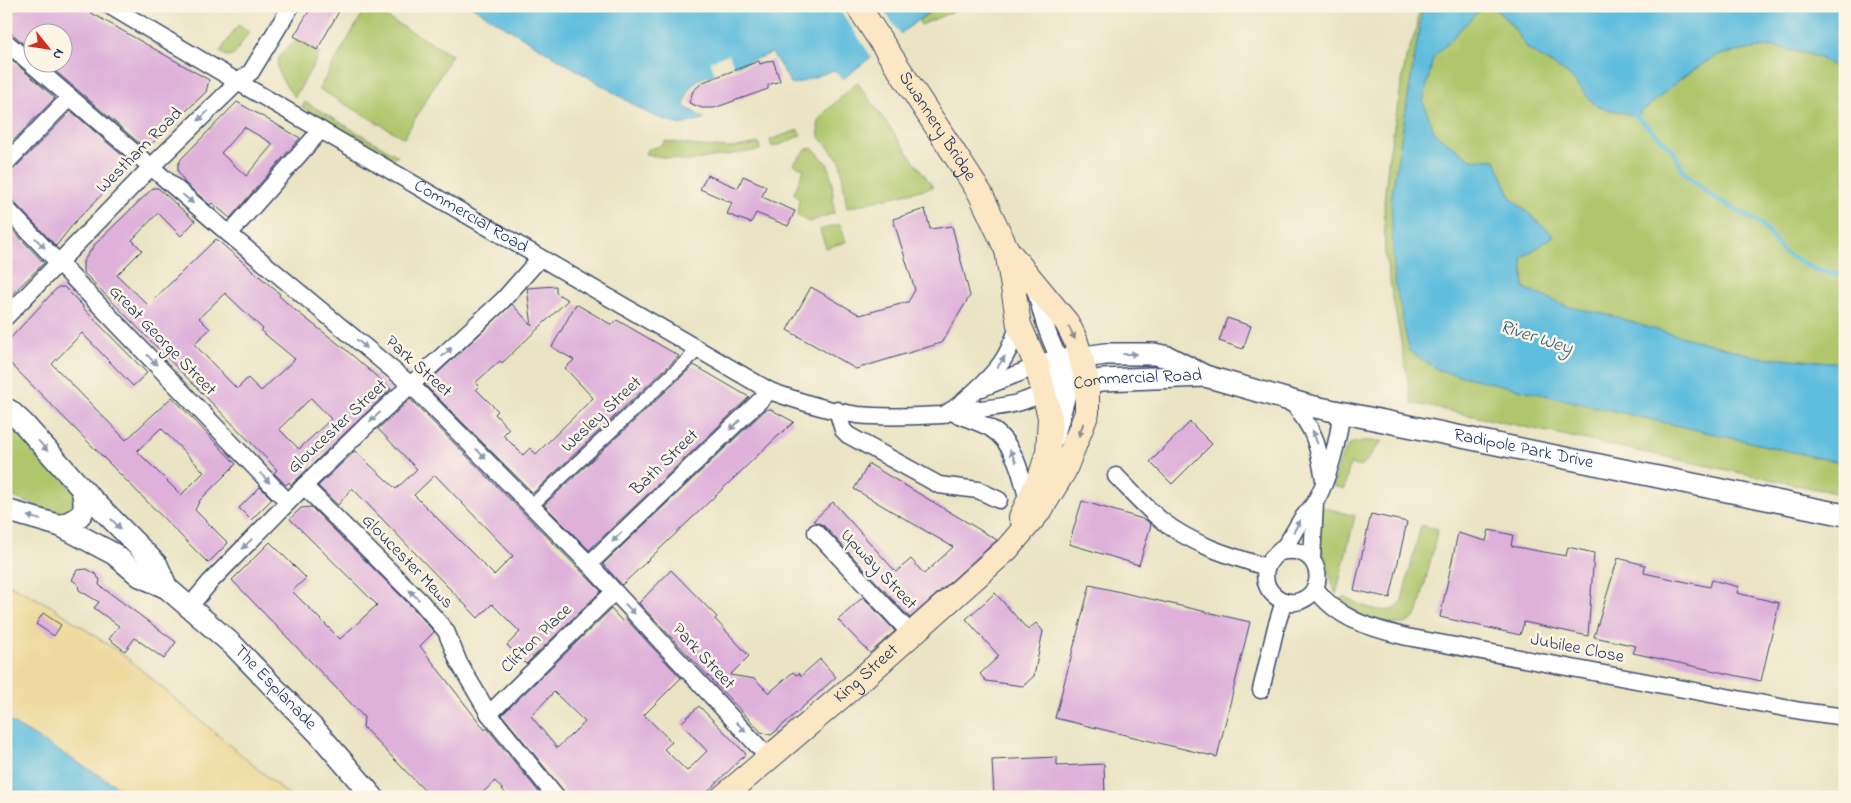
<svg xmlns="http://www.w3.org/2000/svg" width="1851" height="803" viewBox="0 0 1851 803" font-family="'Indie Flower',sans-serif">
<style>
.green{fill:#afc66c;stroke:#657a65}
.sand{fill:#eeda9e;stroke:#84847e}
.water{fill:#5fbddd;stroke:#3d769e}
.pier{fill:#eae4c4}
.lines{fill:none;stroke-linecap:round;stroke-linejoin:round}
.stream{stroke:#5fbddd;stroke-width:5}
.building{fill:#deb0da;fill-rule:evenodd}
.pedestrian-casing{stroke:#3a4a6d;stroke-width:15}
.minor-casing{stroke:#3a4a6d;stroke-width:19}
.tertiary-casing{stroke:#3a4a6d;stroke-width:24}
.secondary-casing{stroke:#3a4a6d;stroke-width:26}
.pedestrian{stroke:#fff;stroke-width:12}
.minor{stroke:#fff;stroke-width:16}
.tertiary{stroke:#fff;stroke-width:21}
.secondary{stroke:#fbe7c3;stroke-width:24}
.oneway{fill:#8d97ae}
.oneway2{fill:#8b8b90}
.labels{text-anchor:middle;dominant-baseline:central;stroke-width:5;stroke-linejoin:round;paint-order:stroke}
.street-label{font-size:18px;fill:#1b2f5e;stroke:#fcf5e5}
.water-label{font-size:19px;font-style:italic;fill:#2f5a84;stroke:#fcf5e5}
</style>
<rect width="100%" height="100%" fill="#fcf5e5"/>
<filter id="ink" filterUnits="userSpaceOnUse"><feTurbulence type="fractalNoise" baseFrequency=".02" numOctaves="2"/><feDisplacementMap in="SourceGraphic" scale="10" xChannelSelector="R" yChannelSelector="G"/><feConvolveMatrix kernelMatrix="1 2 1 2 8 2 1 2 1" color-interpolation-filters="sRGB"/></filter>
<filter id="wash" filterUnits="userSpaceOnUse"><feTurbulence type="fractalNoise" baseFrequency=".0096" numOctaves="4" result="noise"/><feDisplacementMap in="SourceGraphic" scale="20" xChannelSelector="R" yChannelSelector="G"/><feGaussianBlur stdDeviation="1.12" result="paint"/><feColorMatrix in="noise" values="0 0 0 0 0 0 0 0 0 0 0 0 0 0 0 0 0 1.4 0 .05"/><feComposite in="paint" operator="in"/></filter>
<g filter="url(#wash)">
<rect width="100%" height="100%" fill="#eae4c4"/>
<g class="green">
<path d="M367 6 452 55 404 138 319 89Z"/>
<path d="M909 6 920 20 936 6H966L921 25Z"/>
<path d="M1419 6H1423L1391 200 1440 371 1845 464V495L1412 403 1385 254 1384 202 1389 155 1406 58 1417 28Z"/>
<path d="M1489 6H1492L1511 24 1528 49 1569 75 1596 106 1637 116 1684 76 1717 55 1771 46 1816 56 1845 73V363L1759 357 1646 327 1617 317 1569 307 1524 288 1522 258 1554 236 1511 198 1495 160 1471 159 1435 134 1423 102 1433 58 1475 14Z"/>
<path d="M238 25 249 32 234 55 227 56 220 52Z"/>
<path d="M298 40 320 53 295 97C276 74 267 58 298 40Z"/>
<path d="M857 82 933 187 847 208 840 161 819 136 818 125 821 116Z"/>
<path d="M305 102 398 156 392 159 302 107Z"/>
<path d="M798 130 801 135 787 142 772 147 770 140Z"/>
<path d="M665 141 698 146 731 148 759 143 760 150 687 161 645 154 647 150 660 146Z"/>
<path d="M813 148 828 165 832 181 834 213 809 222 797 216 799 199 794 193 804 169 793 164 807 149Z"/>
<path d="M840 224 846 242 826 248 820 230Z"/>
<path d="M6 424 13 425 76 493 71 507 59 515 6 494Z"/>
<path d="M1366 441H1382L1361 467 1350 464 1344 489 1333 486C1337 474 1340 448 1353 443 1357 441 1362 441 1366 441Z"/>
<path d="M1322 507 1355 516 1336 594 1317 537Z"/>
<path d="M1421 525 1438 529 1418 612C1415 617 1412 621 1406 623 1391 629 1349 612 1341 598L1346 597C1356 605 1382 614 1394 609 1397 608 1398 606 1401 604Z"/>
</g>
<path class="sand" d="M6 583 51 606 126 657 291 797H6Z"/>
<g class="water">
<path d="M471 6H936L843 79 834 70 792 85 772 53 699 79 689 89 684 106 705 119 680 125 649 114Z"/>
<path d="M1423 6H1489L1475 14 1433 58 1423 102 1435 134 1471 159 1495 160 1511 198 1554 236 1522 258 1524 288 1569 307 1617 317 1646 327 1759 357 1845 363V464L1440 371 1409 351 1394 277 1391 200Z"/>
<path d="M1492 6H1845V73L1816 56 1771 46 1717 55 1684 76 1637 116 1596 106 1569 75 1528 49 1511 24Z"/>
<path d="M6 719 135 797H6Z"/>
</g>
<g class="pier">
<path d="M837 6H881L902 37 873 59Z"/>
<path d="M729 54 735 69 716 76 710 61Z"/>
</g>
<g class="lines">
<path class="stream" d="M1632 112 1672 149 1685 174 1713 197 1761 224 1784 253 1812 268 1845 277"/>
</g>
<g id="blocks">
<g class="building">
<path d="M6 6H79L209 80 206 92 146 149 45 62H62V32H32V52L13 34 6 32Z"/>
<path d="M312 6H342L317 50 294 36Z"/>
<path d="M6 55 55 98 6 148Z"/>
<path d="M773 60 780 81 768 85V89L714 108H702L689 103 693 91 703 82 759 61 760 64Z"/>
<path d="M237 102 300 138 230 218 212 203 210 205 185 183 178 171V165L181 159ZM244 127 273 144 246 176 221 153Z"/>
<path d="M71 111 132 164 74 223 56 246 13 201 6 198V173L13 170Z"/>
<path d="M707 175 738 188 743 176 766 186 762 197 795 211 788 226 756 213 751 223 727 214 732 203 700 189Z"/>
<path d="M153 188H158L195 221 181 236 158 213 132 240 142 250 117 275 148 305 216 239 280 294 279 296 295 310 345 349 391 389 291 485 289 482 286 485 274 473 277 470 266 458 83 272V262L95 244ZM225 293 263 329 261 331 295 359 261 391 248 378 237 389 194 344 210 329 199 318ZM311 398 331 419 299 449 279 429Z"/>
<path d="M925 209 930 229 952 226 970 296 941 343 856 369 787 330 811 287 860 315 908 302 915 290 893 219Z"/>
<path d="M6 223 44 263 6 300Z"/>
<path d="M556 286V293L568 300 502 363 500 361 475 383 479 386 476 389 498 411 495 414 509 429 503 435 523 455 530 448 536 454 593 398 565 368 574 360 552 347 576 304 612 325 617 320 679 356 533 493 425 385 512 304 532 326 527 288Z"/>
<path d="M58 287H64L83 306 82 307 147 373 133 386 82 333 52 364 126 440 172 397 236 464 200 500 195 510 228 543 208 563 6 359V343ZM161 428 204 472 181 495 137 451Z"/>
<path d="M1227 318 1251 326 1243 349 1219 341Z"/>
<path d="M694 365 749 397 589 550 544 505Z"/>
<path d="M410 399 601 591 526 664 507 645 520 632 492 604 478 618 352 488 338 505 318 486 355 451 396 489 417 469 378 429ZM435 475 513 556 494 575 414 495Z"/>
<path d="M770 409 794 422 778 436 622 585 603 564 765 410Z"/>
<path d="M1190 422 1212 444 1172 484 1150 462Z"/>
<path d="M869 464 997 540 910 618 823 525 813 521 833 502 896 572 911 559 924 574 953 547 854 489Z"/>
<path d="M260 487 272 499 251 520 239 508Z"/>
<path d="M1082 501 1146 520 1151 525 1139 565 1069 544Z"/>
<path d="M311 507 414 609 434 632 420 646 485 730 487 728 543 797H509L495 781 478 797H438L435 794 427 793 363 727 364 717 232 580 270 542 306 578 292 591 340 639 377 605 290 519 301 508Z"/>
<path d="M1371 514 1407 522 1390 598 1354 590Z"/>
<path d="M1489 530 1513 535 1511 546 1566 556 1568 547 1594 553 1588 636 1524 622 1520 635 1440 617 1458 533 1486 541Z"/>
<path d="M1618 558 1645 565 1644 573 1710 587 1712 580 1739 587 1737 593 1779 603 1761 681 1633 653 1636 646 1594 637Z"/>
<path d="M87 569 97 575 98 578 100 579 99 585 176 642 164 659 135 638 125 651 109 639 119 626 94 608 99 602 79 590 78 584 72 580 77 570Z"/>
<path d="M671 570 717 617 715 619 749 656 730 675 755 679 769 693 793 672 796 675 799 673 801 676 820 659 836 677 775 732 771 735 761 732 639 603Z"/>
<path d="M1090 585 1250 622 1217 757 1055 718Z"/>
<path d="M995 593 1028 630 1036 623 1043 631 1034 676 1023 686 986 681 980 674 999 656 966 619Z"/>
<path d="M863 597 895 631 870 653 838 620Z"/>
<path d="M611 609 622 621 625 618 681 678 644 715 672 742 664 749 687 771 707 751 681 723 699 706 746 754 702 797H566L564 791 502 715ZM554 692 585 722 557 748 531 716Z"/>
<path d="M43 613 61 625 54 636 36 624Z"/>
<path d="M1057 757V766L1104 764 1105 797H994L992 760Z"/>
</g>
</g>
</g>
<g filter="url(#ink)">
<use href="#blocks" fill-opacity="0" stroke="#3a4a6d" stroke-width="1"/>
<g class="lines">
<defs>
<path id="pedestrian" d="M531 506 698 350"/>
<g id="minor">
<path id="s1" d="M110 6 238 82 770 391C798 401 828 411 858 415 886 418 915 416 943 415 959 408 990 378 1001 363 1009 352 1014 338 1019 325"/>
<path d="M6 42 229 234 411 385 589 564 769 758"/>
<path d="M6 163 70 97"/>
<path d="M6 208 288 502"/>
<path d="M229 234 321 130"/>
<path d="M6 317 151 167 238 82 251 72 291 6"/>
<path d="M982 388 1037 366"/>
<path d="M1290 400C1315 430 1317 441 1324 479"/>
<path d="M837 410 843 430 848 435 939 485 978 490 999 500"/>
<path d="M950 411C982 409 1057 409 1058 363 1058 352 1050 341 1047 330 1042 317 1039 303 1035 289"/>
<path d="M954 413C965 418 979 422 990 428 1015 443 1022 476 1028 502"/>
<path d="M1116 476C1131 491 1145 507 1161 520 1191 544 1230 556 1266 567"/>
<path d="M304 486 421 602 446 631 459 663 489 714 556 797"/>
<path d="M816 532 912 635"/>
<path d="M1281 552C1320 543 1330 590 1300 601 1280 607 1261 589 1266 569 1269 557 1281 552 1287 543 1292 536 1296 528 1301 520 1305 514 1311 509 1315 502 1328 481 1340 436 1341 411"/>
<path d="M1312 559 1315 503"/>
<path d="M589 564 770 391"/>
<path d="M1315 588C1338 620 1371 628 1407 637L1801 711 1845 717"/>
<path d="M189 607 211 581 304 486 366 426 503 300 540 258"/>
<path d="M1261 690 1276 627 1284 601"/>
<path d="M489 714 614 592"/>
</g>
<g id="tertiary">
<path id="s2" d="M1037 366 1058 361 1105 354H1154L1168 357 1205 376 1310 406 1845 515"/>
<path id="s3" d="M1045 392 1068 386 1102 380 1205 376"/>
<path d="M6 409 10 411 23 423 82 489 157 565 167 588"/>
<path d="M1053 438 1070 376"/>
<path id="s4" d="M6 510 61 526 114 554 140 576 167 588 233 645 319 734 373 797"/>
<path d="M61 526C84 516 87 513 82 489"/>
</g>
<g id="secondary">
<path id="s5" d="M858 6 980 193 1007 250 1019 325 1037 366 1050 417 1048 452 1040 478 1021 517"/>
<path id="s6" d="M723 797 857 683 1007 549 1041 509 1064 471 1087 413V382L1081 358 1075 339 1067 323 1007 250"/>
</g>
</defs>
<use href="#pedestrian" class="pedestrian-casing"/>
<use href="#minor" class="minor-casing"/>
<use href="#tertiary" class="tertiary-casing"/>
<use href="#secondary" class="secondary-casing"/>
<use href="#pedestrian" class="pedestrian"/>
<use href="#minor" class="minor"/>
<use href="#tertiary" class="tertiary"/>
<use href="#secondary" class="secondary"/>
</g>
<defs><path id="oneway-solid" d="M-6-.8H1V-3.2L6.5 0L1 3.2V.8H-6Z" transform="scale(1.25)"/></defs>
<g class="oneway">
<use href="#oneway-solid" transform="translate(203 116) rotate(136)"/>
<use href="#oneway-solid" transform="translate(188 199) rotate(40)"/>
<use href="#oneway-solid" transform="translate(40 243) rotate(46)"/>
<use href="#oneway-solid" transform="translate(362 344) rotate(40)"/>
<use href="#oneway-solid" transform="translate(447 352) rotate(-43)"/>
<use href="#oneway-solid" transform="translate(1130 354) rotate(-2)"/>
<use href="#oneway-solid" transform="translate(152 360) rotate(46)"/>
<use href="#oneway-solid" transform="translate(1001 362) rotate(-56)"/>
<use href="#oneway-solid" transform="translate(375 417) rotate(138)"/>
<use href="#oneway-solid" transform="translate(735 425) rotate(136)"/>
<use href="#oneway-solid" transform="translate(1315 437) rotate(-110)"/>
<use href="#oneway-solid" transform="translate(43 446) rotate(48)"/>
<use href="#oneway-solid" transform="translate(481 454) rotate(46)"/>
<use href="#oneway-solid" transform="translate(1013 456) rotate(-117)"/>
<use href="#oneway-solid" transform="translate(265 478) rotate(46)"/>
<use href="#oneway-solid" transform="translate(34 518) rotate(-164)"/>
<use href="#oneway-solid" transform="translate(116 524) rotate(46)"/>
<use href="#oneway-solid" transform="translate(1297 526) rotate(-61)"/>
<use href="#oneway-solid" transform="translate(617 537) rotate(136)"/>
<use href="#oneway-solid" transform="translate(247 544) rotate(134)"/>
<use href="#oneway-solid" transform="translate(414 595) rotate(-135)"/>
<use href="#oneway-solid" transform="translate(630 609) rotate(46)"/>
<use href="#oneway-solid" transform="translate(741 727) rotate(47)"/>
</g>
<g class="oneway2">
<use href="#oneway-solid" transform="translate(1072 333) rotate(64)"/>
<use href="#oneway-solid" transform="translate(1081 430) rotate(109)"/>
</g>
</g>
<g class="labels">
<g class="street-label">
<text stroke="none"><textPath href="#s5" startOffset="144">Swannery Bridge</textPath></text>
<text transform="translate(140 151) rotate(-45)">Westham Road</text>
<text stroke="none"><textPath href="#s1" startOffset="418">Commercial Road</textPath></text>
<text transform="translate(162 341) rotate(46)">Great George Street</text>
<text transform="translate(418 367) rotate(42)">Park Street</text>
<text stroke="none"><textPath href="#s3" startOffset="94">Commercial Road</textPath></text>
<text transform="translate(602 415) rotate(-43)">Wesley Street</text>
<text transform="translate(338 427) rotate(-43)">Gloucester Street</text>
<text stroke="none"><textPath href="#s2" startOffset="501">Radipole Park Drive</textPath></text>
<text transform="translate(665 463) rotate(-44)">Bath Street</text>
<text transform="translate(407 562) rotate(46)">Gloucester Mews</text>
<text transform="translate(878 570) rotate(47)">Upway Street</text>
<text transform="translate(537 639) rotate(-44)">Clifton Place</text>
<text transform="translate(1577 649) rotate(11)">Jubilee Close</text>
<text transform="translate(703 657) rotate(47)">Park Street</text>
<text stroke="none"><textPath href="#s6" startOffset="189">King Street</textPath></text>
<text stroke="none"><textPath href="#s4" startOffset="328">The Esplanade</textPath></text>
</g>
<g class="water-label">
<text transform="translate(1536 338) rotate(18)">River Wey</text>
</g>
</g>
<rect width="1851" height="803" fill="none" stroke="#fcf5e5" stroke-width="25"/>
<g transform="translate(48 48) rotate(120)"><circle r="24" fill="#fcf5e5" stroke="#a2a6af"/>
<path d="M0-4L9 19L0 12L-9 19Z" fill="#c8321e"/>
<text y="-8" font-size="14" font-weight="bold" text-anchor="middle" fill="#1b2f5e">N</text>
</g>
</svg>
